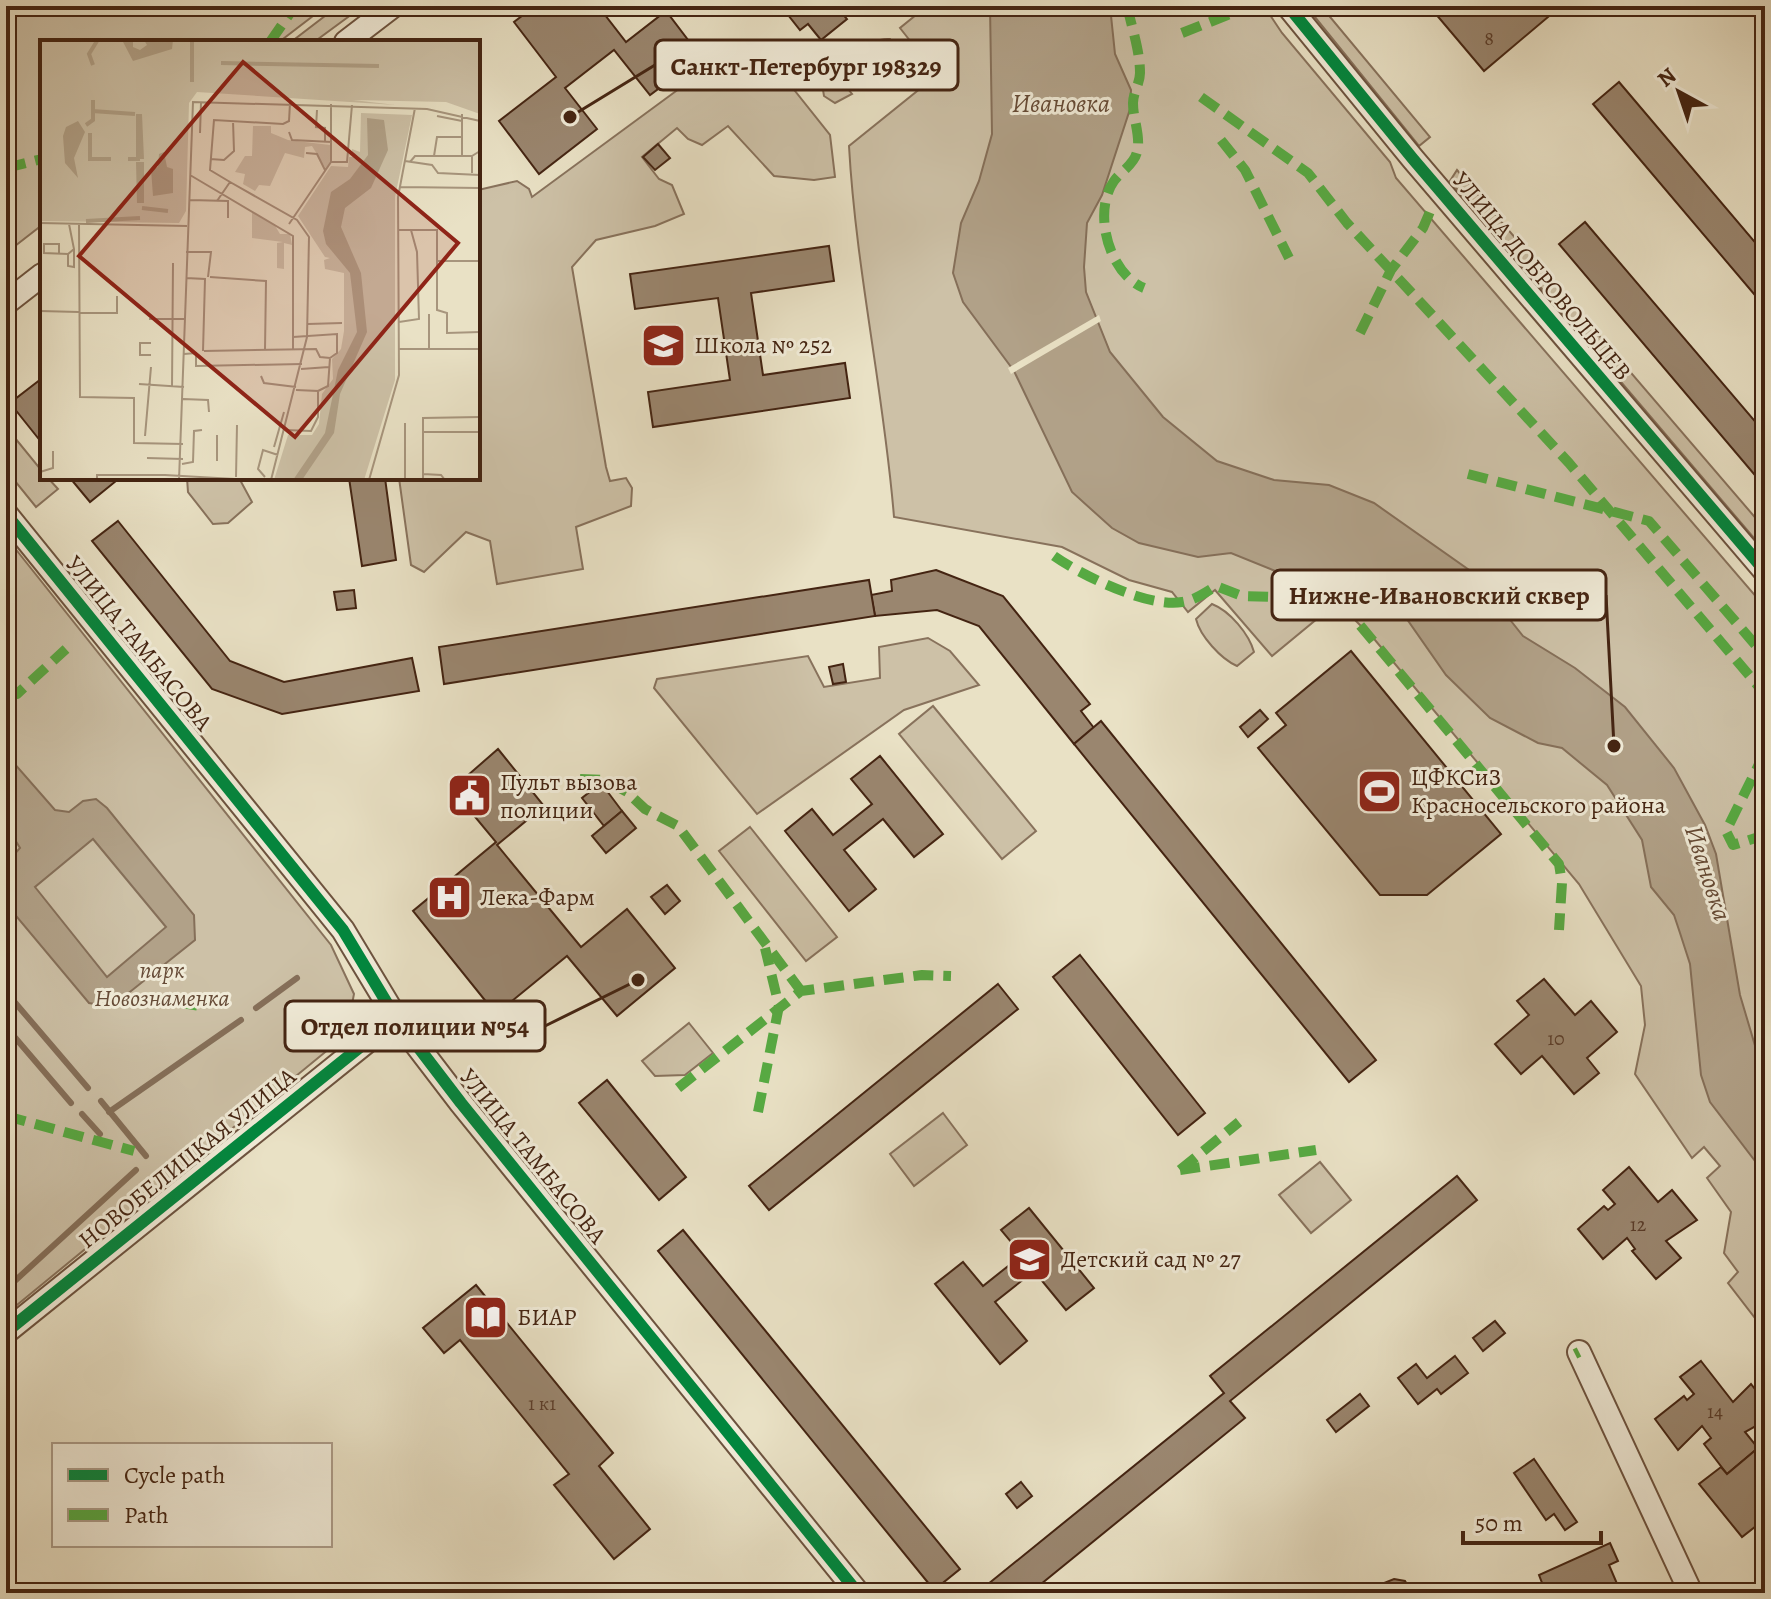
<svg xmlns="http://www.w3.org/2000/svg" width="1771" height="1599" viewBox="0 0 1771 1599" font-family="Alegreya,serif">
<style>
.green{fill:#cdc1a7;stroke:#88725c;stroke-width:2}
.water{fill:#b1a188;stroke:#856f59;stroke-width:2;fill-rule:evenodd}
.pier{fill:#e9e1c5}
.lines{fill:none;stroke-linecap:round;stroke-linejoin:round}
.stream{stroke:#856f59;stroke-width:6}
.building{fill:#9a866f;stroke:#442412;stroke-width:2}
.street-casing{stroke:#6d533f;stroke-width:26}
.street{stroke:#f1ecd9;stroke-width:22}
.quiet{stroke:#56aa42;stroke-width:10;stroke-dasharray:20 10;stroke-linecap:butt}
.cycleway-casing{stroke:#f1ecd9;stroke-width:17}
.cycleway{stroke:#00873e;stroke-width:12}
.labels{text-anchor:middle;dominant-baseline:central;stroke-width:6;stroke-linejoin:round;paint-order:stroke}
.number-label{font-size:20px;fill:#5a3c29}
.street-label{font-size:24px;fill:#442412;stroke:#f1ecd9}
.poi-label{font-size:24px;fill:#442412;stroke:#f1ecd9;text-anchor:start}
.park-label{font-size:24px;font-style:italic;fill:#664b37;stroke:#f1ecd9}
.water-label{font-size:26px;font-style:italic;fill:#654a35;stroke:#f1ecd9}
.inset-river{fill:none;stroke:#b1a188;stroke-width:4}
.inset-road{fill:none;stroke:#a7957d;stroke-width:2}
.view{fill:#8f2418;fill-opacity:0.15;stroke:#8f2418;stroke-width:4}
.inset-edge{fill:none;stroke:#442412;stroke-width:4}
.leader{fill:none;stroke:#442412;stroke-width:3}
.callout-dot{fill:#442412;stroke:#f1ecd9;stroke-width:3}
.callout{fill:#f1ecd9;stroke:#442412;stroke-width:3}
.callout-label{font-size:26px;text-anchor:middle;font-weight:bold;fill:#442412}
</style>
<rect width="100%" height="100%" fill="#e9e1c5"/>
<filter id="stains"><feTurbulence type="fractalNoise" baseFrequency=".0025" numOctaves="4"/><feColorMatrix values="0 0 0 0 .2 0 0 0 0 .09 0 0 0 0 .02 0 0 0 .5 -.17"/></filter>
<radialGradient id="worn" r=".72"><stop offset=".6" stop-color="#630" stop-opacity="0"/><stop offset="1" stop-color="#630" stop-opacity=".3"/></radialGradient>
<g class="green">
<path d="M6 6H326L279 42H42V225L6 253Z"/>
<path d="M338 6H363L314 42H291Z"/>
<path d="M927 6H1264L1282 33 1390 162 1396 178 1765 607V1331L1728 1283 1738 1272 1724 1253 1731 1212 1707 1178 1720 1166 1704 1147 1692 1158 1635 1074 1645 1025 1641 986 1579 884 1375 640 1345 610 1323 614 1272 656 1215 590 1188 612 1172 592 1129 580 1062 547 894 517C884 392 856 271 849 146L937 75 900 28Z"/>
<path d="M1306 6H1321L1430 137 1419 146Z"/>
<path d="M890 39 900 53 880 75 870 63 844 84 852 94 835 103 824 96 822 84C835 67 868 37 890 39Z"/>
<path d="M755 46 760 47 830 135 835 177 814 180 774 176 728 126 702 145 688 139 677 128 642 157 659 179 672 185 684 214 655 226 596 240 572 267 606 467 610 481 626 478 632 488 631 506 576 527 583 569 497 584 490 541 466 532 424 572 411 565 399 478H478V190L517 181 529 189 532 197 687 83 704 85Z"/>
<path d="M1457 170 1765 529V551L1450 181Z"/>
<path d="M6 427 42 471V478H48L58 489 36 507 6 470Z"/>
<path d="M187 478H239L252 502 228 523 213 524 188 492Z"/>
<path d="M6 537 331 945 354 994 346 1035 6 1314Z"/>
<path d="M1212 604C1230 611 1249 634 1254 652L1237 666C1221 659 1200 636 1196 619Z"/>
<path d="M928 638 950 651 979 685 904 710 757 814 654 688 657 679 808 656 824 687 880 678 879 647Z"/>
<path d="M933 706 1036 831 1002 859 899 734Z"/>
<path d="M750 827 837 937 806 961 719 851Z"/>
<path d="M689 1023 713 1053 685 1075 655 1076 642 1061Z"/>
<path d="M943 1113 967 1145 914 1186 890 1154Z"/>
<path d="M1320 1162 1351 1200 1311 1233 1279 1195Z"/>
</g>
<g class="water">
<path d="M990 6H1110L1115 54 1131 90 1130 109 1102 195 1087 223 1084 267 1086 292 1110 352 1163 417 1217 461 1274 480 1329 485 1374 503 1472 572 1523 636 1575 668 1625 707 1674 768 1705 825 1716 854 1740 995 1759 1059 1765 1067V1174L1710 1102 1701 1075 1690 964 1680 933 1674 915 1651 887 1642 840 1607 785 1562 748 1538 743 1490 718 1446 675 1404 615 1373 585 1322 572 1290 577 1231 553 1198 557 1139 543 1112 528 1072 492 1014 371 963 302 953 273 961 223 979 181 992 134Z"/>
<path d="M6 754 55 810 69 812 83 801 96 799 107 808 194 915 195 940 111 1007 89 1003 6 904V864L20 848 6 825ZM93 839 166 927 107 977 35 887Z"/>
</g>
<path class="pier" d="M1099 315 1101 321 1011 374 1008 368Z"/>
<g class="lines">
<g class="stream">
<path d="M6 992 88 1088"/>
<path d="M256 1008 297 978"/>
<path d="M6 1027 71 1103"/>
<path d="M101 1101 146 1156"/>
<path d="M109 1112 241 1020"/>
<path d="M82 1114 100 1134"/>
<path d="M6 1289 136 1170"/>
</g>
</g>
<g class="building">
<path d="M535 6H598L626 42 666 11 701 57 650 95 614 50 565 88 597 129 539 174 499 121 556 77 514 22Z"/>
<path d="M781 6H836L847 19 821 40 808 24 800 30Z"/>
<path d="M1429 6H1561L1484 71Z"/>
<path d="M1619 82 1765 254V307L1593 104Z"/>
<path d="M658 144 670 158 655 170 643 157Z"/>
<path d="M1585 222 1765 433V487L1559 244Z"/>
<path d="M829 246 834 281 751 293 763 375 845 363 850 398 653 427 648 392 730 380 718 298 635 309 630 274Z"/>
<path d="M41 379 42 381V443L10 403Z"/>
<path d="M70 478H113L116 481 90 502Z"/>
<path d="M349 478H385L396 560 362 566Z"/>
<path d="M118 521 230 661 284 682 412 658 419 691 282 714 212 689 92 541Z"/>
<path d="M936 570 1003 596 1090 704 1081 711 1094 728 1074 744 979 626 937 610 875 616 871 595 892 591 891 580Z"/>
<path d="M869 580 875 616 444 684 439 647Z"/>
<path d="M354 590 356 608 337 610 334 592Z"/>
<path d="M1351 651 1501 834 1427 895H1380L1258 748 1286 725 1276 713Z"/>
<path d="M843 664 846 682 833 684 829 667Z"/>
<path d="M1260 710 1268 719 1248 737 1240 727Z"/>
<path d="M1101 721 1376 1060 1349 1082 1074 744Z"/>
<path d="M498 749 544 806 497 845 581 947 627 909 675 968 617 1016 567 956 496 1014 413 911 496 842 452 789Z"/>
<path d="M880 756 943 834 914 857 883 819 844 850 876 889 849 911 785 831 812 809 833 835 872 804 851 779Z"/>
<path d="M601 783 622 811 604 826 582 798Z"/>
<path d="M622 811 636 828 606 853 592 836Z"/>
<path d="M667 885 680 901 665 914 651 897Z"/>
<path d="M1080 955 1205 1113 1178 1135 1053 977Z"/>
<path d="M1544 979 1575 1015 1591 1001 1617 1032 1587 1058 1599 1073 1574 1094 1542 1056 1521 1074 1495 1044 1529 1015 1517 1001Z"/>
<path d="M998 984 1018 1009 769 1210 749 1186Z"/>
<path d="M607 1080 686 1177 659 1200 579 1103Z"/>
<path d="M1629 1167 1658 1202 1672 1190 1697 1220 1666 1241 1681 1258 1656 1279 1632 1251 1635 1249 1627 1238 1603 1259 1578 1229 1604 1206 1608 1210 1615 1204 1603 1190Z"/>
<path d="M1457 1176 1477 1200 1230 1401 1245 1418 1030 1593H977L1224 1393 1210 1376Z"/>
<path d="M1029 1208 1094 1288 1066 1310 1034 1271 995 1302 1027 1341 1000 1364 935 1284 963 1262 983 1286 1022 1255 1001 1230Z"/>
<path d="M683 1230 960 1569 934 1590 658 1251Z"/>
<path d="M476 1285 613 1453 599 1466 650 1529 614 1559 554 1485 569 1474 460 1340 444 1353 423 1328Z"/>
<path d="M1495 1321 1505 1333 1483 1351 1473 1338Z"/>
<path d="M1455 1356 1468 1373 1441 1394 1437 1389 1418 1404 1398 1378 1416 1364 1427 1378Z"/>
<path d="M1701 1361 1733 1402 1751 1384 1765 1402V1421L1745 1432 1758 1448 1727 1474 1704 1444 1711 1438 1702 1426 1678 1450 1655 1419 1684 1396 1687 1400 1694 1394 1680 1377Z"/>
<path d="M1360 1394 1369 1406 1336 1432 1327 1420Z"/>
<path d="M1758 1448 1765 1457V1519L1742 1537 1699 1484 1721 1467 1727 1474Z"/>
<path d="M1534 1459 1577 1522 1565 1530 1554 1514 1546 1520 1514 1473Z"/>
<path d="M1021 1482 1032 1496 1017 1508 1006 1494Z"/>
<path d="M1610 1543 1618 1561 1609 1565 1621 1593H1546L1539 1575Z"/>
<path d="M1394 1579 1405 1581 1412 1593H1379L1384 1583Z"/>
</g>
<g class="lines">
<defs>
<g id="street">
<path d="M1288 6 1413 159 1765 571"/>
<path d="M346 42 393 6"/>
<path d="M6 303 42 275"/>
<path d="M6 514 343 930 396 1018 461 1103 858 1593"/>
<path d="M6 1332 396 1018"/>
<path d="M1579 1352 1691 1593"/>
</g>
</defs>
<use href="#street" class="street-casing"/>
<use href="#street" class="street"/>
<g class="quiet">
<path d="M1127 6C1132 28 1140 51 1140 73 1140 83 1133 93 1133 103 1133 120 1141 135 1137 152 1134 165 1121 171 1114 181 1092 212 1109 274 1144 288"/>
<path d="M1182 33 1238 11 1265 7"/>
<path d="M270 42 295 6"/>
<path d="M1201 97 1308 173 1347 223 1569 463 1765 694"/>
<path d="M1221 140 1245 170 1289 258"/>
<path d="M6 168 42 159"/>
<path d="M1360 333 1391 270 1423 228 1432 207"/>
<path d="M1468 474 1649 521 1765 656"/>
<path d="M1054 556C1081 575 1148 608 1182 602 1195 600 1205 593 1216 586L1242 596 1274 597 1349 612 1559 864 1562 883 1559 930"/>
<path d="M6 612 9 579"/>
<path d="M6 694H17L66 649"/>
<path d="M1765 752 1726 831 1733 845 1765 835"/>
<path d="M580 779 605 780 627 792 645 809 678 826 801 991"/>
<path d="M148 997 199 1006"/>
<path d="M334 1023 351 1009"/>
<path d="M678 1088 801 991 922 975 951 976"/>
<path d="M758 1112 779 1006 765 948"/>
<path d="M6 1116 134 1151"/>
<path d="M1180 1170 1316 1150"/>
<path d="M1180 1170 1239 1122"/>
<path d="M1575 1354 1579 1352"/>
</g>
<defs>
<g id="cycleway">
<path d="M1288 6 1413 159 1765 571"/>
<path d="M6 514 343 930 396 1018 461 1103 858 1593"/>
<path d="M6 1332 396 1018"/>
</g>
</defs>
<use href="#cycleway" class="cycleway-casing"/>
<use href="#cycleway" class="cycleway"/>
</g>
<defs>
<symbol id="school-square" viewBox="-11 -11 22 22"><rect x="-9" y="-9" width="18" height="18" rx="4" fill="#8f2418" stroke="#f1ecd9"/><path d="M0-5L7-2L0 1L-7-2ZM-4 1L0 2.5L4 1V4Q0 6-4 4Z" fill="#fff"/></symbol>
<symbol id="stadium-square" viewBox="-11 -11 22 22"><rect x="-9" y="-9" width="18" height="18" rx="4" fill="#8f2418" stroke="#f1ecd9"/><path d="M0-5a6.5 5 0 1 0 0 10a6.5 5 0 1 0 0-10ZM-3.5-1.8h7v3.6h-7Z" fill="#fff"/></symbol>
<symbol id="civic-square" viewBox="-11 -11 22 22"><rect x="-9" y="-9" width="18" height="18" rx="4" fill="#8f2418" stroke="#f1ecd9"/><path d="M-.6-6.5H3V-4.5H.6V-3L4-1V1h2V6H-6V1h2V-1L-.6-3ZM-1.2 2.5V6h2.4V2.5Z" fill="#fff"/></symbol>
<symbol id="hospital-square" viewBox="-11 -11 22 22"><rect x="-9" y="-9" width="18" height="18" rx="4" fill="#8f2418" stroke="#f1ecd9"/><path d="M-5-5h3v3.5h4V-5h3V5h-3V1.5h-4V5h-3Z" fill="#fff"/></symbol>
<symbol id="library-square" viewBox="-11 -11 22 22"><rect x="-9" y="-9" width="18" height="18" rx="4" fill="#8f2418" stroke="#f1ecd9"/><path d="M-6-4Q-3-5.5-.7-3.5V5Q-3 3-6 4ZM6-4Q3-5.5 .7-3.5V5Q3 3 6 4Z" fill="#fff"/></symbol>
</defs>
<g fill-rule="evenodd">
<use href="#school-square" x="638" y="320" width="51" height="51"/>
<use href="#stadium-square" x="1354" y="766" width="51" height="51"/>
<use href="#civic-square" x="444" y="770" width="51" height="51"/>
<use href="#hospital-square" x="424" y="872" width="51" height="51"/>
<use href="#school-square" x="1004" y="1234" width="51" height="51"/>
<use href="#library-square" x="460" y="1292" width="51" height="51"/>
</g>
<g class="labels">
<g class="number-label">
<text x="1489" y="38">8</text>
<text x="1556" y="1038">10</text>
<text x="1638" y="1224">12</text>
<text x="542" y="1403">1 к1</text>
<text x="1715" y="1411">14</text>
</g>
<g class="street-label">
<text transform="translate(1542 276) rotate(50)">УЛИЦА ДОБРОВОЛЬЦЕВ</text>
<text transform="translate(139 643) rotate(51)">УЛИЦА ТАМБАСОВА</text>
<text transform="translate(533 1156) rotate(51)">УЛИЦА ТАМБАСОВА</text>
<text transform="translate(187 1158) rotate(-39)">НОВОБЕЛИЦКАЯ УЛИЦА</text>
</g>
<g class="poi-label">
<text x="694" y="345">Школа № 252</text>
<text x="1411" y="777">ЦФКСиЗ<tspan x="1411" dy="28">Красносельского района</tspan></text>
<text x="500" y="782">Пульт вызова<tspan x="500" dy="28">полиции</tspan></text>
<text x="480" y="897">Лека-Фарм</text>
<text x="1061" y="1259">Детский сад № 27</text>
<text x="517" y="1317">БИАР</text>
</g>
<g class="park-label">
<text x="162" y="970">парк<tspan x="162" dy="28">Новознаменка</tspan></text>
</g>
<g class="water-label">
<text x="1061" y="103">Ивановка</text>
<text transform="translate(1708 873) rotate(72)">Ивановка</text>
</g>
</g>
<g transform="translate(40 40)">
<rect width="440" height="440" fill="#e9e1c5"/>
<path d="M0 0H440V74L406 62 313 60 356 65 157 52 149 63 146 171 139 183 0 181ZM321 73 372 75 355 157V340L324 440H234L248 395H272L279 384 282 354 293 339 292 319 301 309 304 291V233L285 229 284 220 290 218 285 217 258 176 291 126 308 127 309 117H319L312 116V109L320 112ZM213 86H231V93L248 100 290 105V123L286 129 272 106 265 107 264 118 245 113 230 146 219 145 215 151 203 144 205 134 195 132 205 116H212ZM212 172 234 184 240 194H250L252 205 244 203V229L237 228V203L243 202 212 198Z" fill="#cdc1a7"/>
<path d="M82 0H93V7L100 10 107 5 104 0H133L132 9 93 21ZM327 78 344 80 348 110 331 148 305 168 301 187 321 233 327 292 300 354 294 393 262 440H253L285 393 298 330 317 292 310 233 286 204 283 191 291 152 310 139 328 115ZM38 81 45 92 34 118 38 138 25 123 23 96 26 87ZM124 112 127 127 133 129V153L113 156 111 129 118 127 119 114Z" fill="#b1a188"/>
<path class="inset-river" d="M181 23 339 26M53 25 49 14 57 1M152 42V0M52 71 95 74M100 74 102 119M46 85 53 80V60M50 93V119H71M88 119H98V74M98 122 99 163M102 122V163M102 168 128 171M46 181 100 178"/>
<path class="inset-road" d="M277 70 276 87 285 88V101M422 74V116H432M397 76 422 81M249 92 252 100 292 102M160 93 161 63M266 113 277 114 285 130M394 116 397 97H422M170 119 184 120 194 111 193 81M365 121 392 125 398 133 440 135M291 122H307L312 65M370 122 375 116H422M432 133V116L440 111M150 135 253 196V310M190 142 170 130 174 80 243 84 249 81 250 63M360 147 440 148M150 160 188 161V178M177 161 190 142 257 180 269 197 267 297 231 440M0 183 147 186M39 184 40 357 94 358V403L143 404M249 184 291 122V64M358 190H397V270L407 273V293L440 292M146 212H171L168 237M19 213V204H4V213L28 214 34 209 29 184M28 214V226L34 227V209M397 221H440M170 237 226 241 225 309M146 238 165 239 163 311M0 271 77 273V256M389 274V309M109 279H145M359 282 379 279 377 212 371 190M268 284 302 283M359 309H440M164 311 276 309 280 317 290 318 297 313V294L253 297M144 314 156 313V326L262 324M111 315H100V303H111M261 329 289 327M221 336 224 343 256 347M99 344 144 347M132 347 133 223M278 351 288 346 290 318M143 359 168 360 169 372M365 383V439M245 390 271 391 278 377V351L256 350M383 392H440M105 396 111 327M234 407 244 372M107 418 143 419M177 421V395M142 424 153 422 154 391 162 390M0 432 13 428V411M383 434 401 435 405 440M196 437 197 385M225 437 218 429 223 410 238 415M57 440V435H125L212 440M139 440 153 62 387 69 440 81M329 440 359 335 358 157 375 68M383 440V378L440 377"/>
<path class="view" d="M203 22 418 203 255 397 39 216Z"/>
<rect width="440" height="440" class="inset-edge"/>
</g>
<path class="leader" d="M570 117L655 65M1614 746L1606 595M638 980L545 1026"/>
<g class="callout-dot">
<circle cx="570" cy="117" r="8"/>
<circle cx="1614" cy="746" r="8"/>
<circle cx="638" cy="980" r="8"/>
</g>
<g class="callout">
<rect x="655" y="40" width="303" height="50" rx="8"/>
<rect x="1272" y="570" width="334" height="50" rx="8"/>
<rect x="285" y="1001" width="260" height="50" rx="8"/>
</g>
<g class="callout-label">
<text x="806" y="75">Санкт-Петербург 198329</text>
<text x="1439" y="604">Нижне-Ивановский сквер</text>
<text x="415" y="1035">Отдел полиции №54</text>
</g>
<rect width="1771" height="1599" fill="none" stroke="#e9e1c5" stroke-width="32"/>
<rect x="8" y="8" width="1755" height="1583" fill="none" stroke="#442412" stroke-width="4"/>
<rect x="16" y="16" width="1739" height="1567" fill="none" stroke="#442412" stroke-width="2"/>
<rect x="52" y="1443" width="280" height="104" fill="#f1ecd9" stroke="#ac9c89" stroke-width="2"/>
<rect x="68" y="1469" width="40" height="12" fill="#00873e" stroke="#ac9c89" stroke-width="2"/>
<text x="124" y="1483" font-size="24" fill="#442412">Cycle path</text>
<rect x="68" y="1509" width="40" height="12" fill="#56aa42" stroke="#ac9c89" stroke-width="2"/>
<text x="124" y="1523" font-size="24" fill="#442412">Path</text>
<g transform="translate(1679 92) rotate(320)" stroke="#f1ecd9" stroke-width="6" paint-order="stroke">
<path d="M0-6L14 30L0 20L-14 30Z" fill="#442412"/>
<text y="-12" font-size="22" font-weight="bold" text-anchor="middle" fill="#442412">N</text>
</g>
<path d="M1463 1531v12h138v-12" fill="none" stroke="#442412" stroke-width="4"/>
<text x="1475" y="1531" font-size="24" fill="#442412" stroke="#f1ecd9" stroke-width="6" paint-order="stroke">50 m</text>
<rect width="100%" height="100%" filter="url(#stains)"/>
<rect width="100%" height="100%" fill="url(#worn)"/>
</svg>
